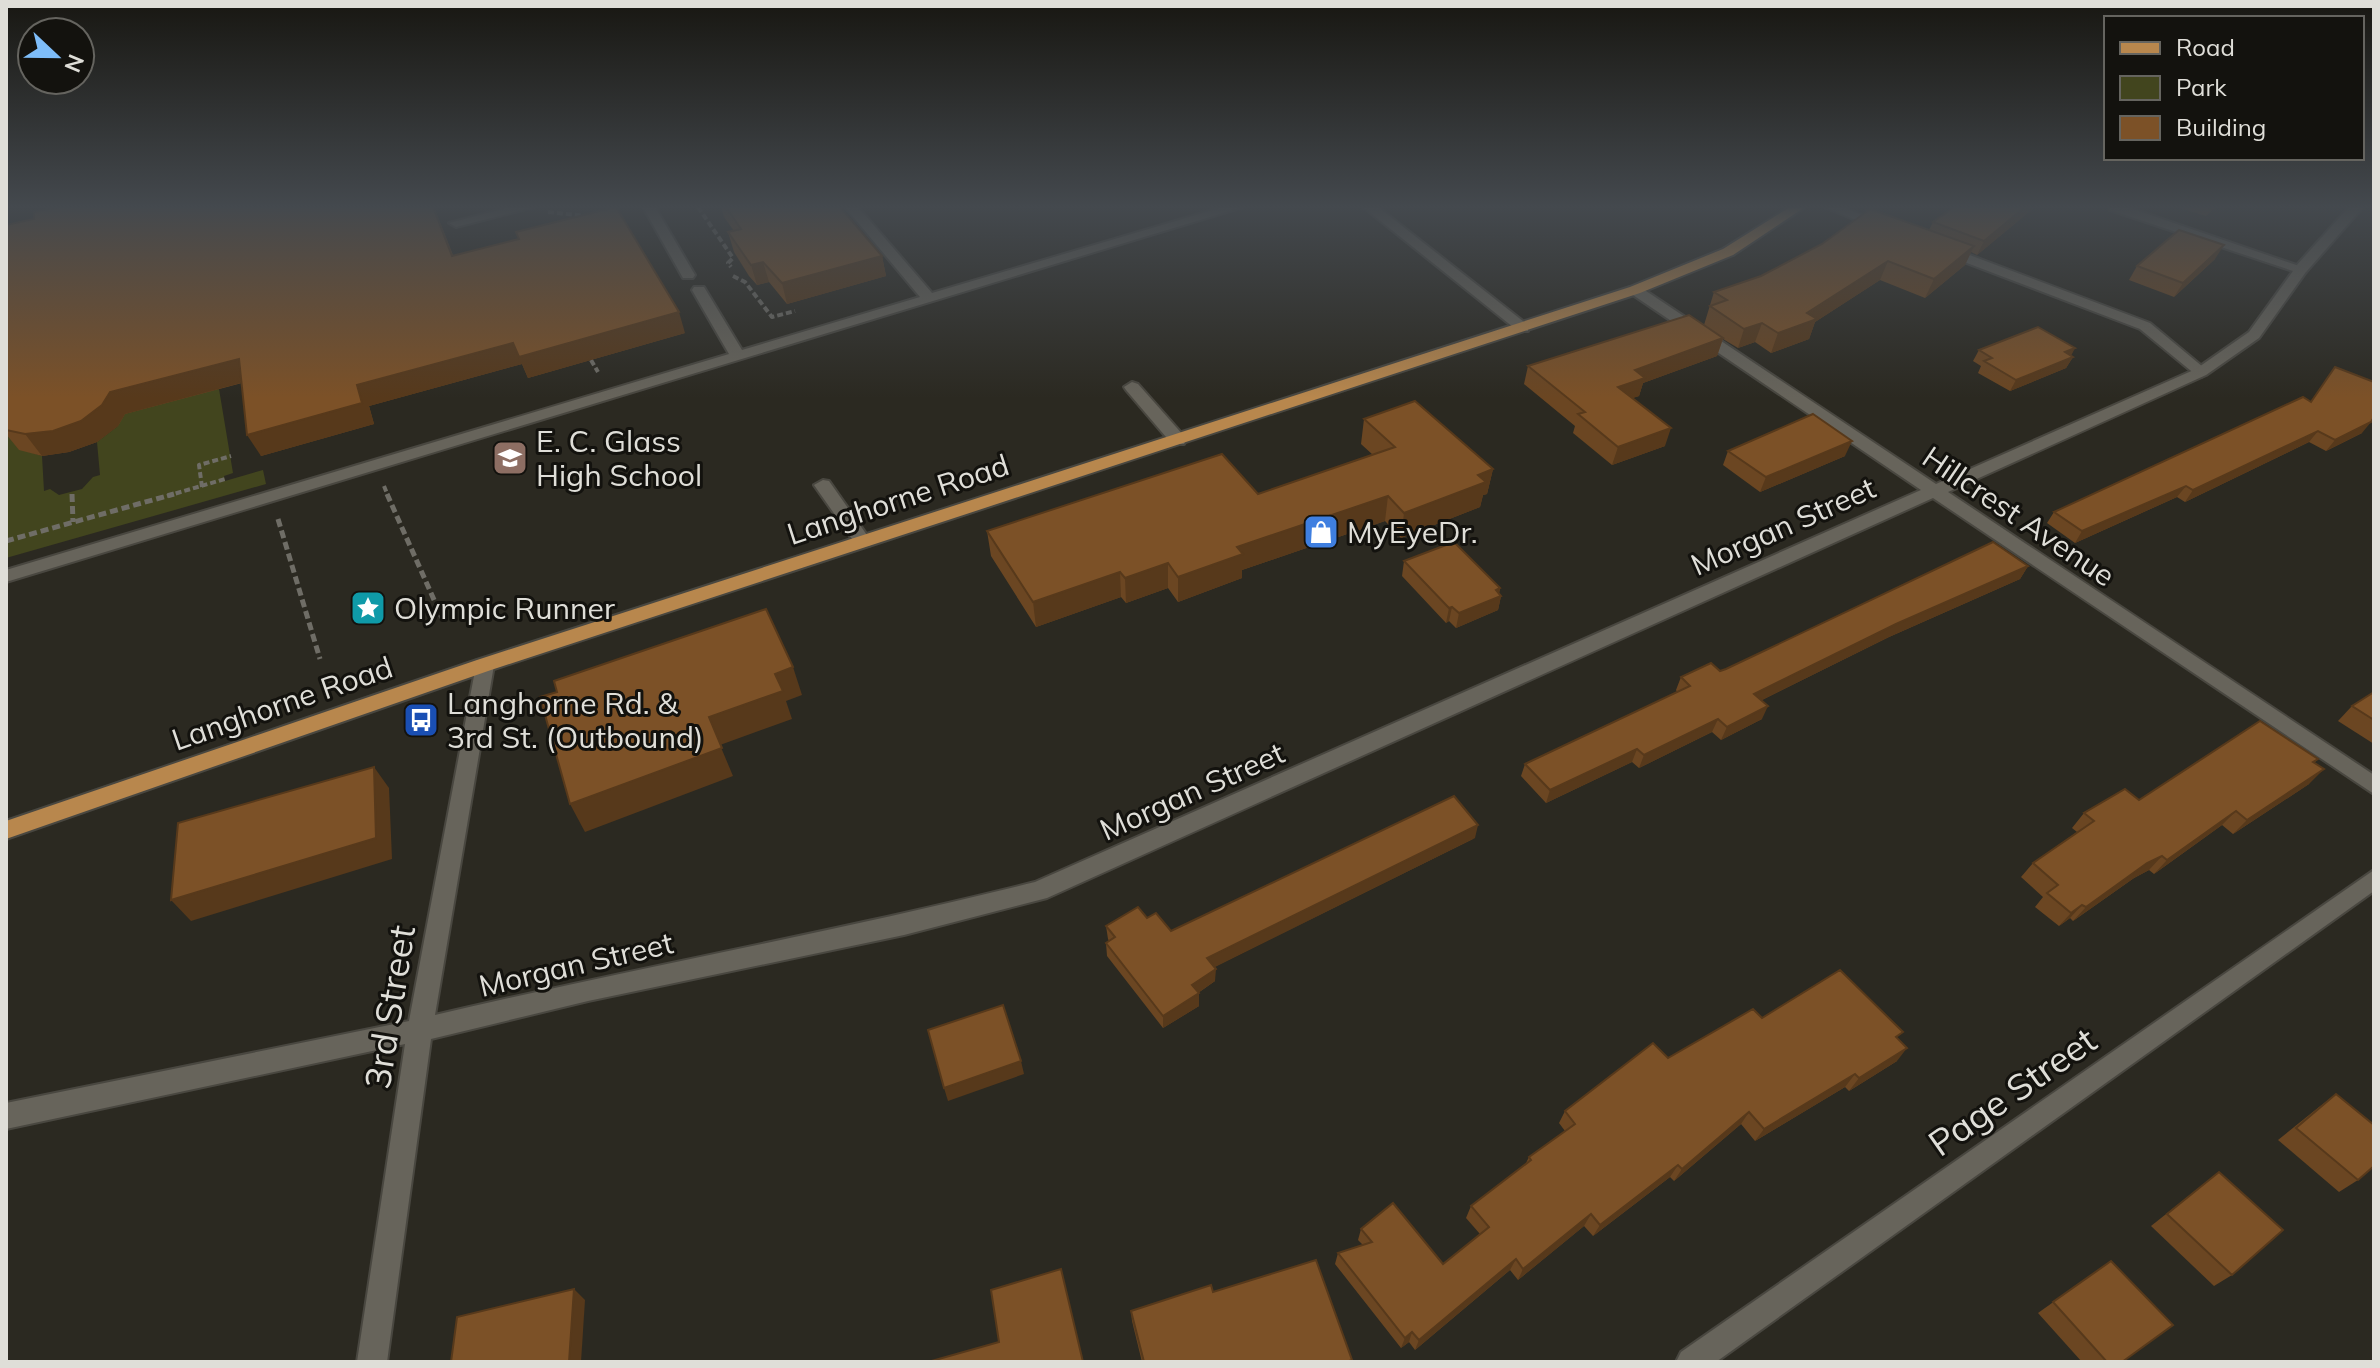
<svg xmlns="http://www.w3.org/2000/svg" width="2380" height="1368" viewBox="0 0 2380 1368" font-family="Mulish,sans-serif">
<style>
.green{fill:#42451e}
.lines{fill:none;stroke-linecap:round;stroke-linejoin:round}
.service-casing{stroke:#494740;stroke-width:4}
.minor-casing{stroke:#494740;stroke-width:4}
.tertiary-casing{stroke:#494740;stroke-width:4}
.primary-casing{stroke:#494740;stroke-width:4}
.path-far1{stroke:#6f6d66;stroke-width:4;stroke-dasharray:6 3;stroke-linecap:butt}
.path{stroke:#6f6d66;stroke-width:5;stroke-dasharray:8 4;stroke-linecap:butt}
.service{fill:#67645b;fill-rule:evenodd}
.minor{fill:#67645b;fill-rule:evenodd}
.tertiary{fill:#67645b;fill-rule:evenodd}
.primary{fill:#b8874d;fill-rule:evenodd}
.wall{fill:#6b4622}
.shaded-wall{fill:#57391b}
.building{fill:#7c5127;stroke:#57391b;stroke-width:2}
.labels{text-anchor:middle;dominant-baseline:central;stroke-width:6;stroke-linejoin:round;paint-order:stroke}
.poi-label{font-size:30px;fill:#dfded8;stroke:#13120e;text-anchor:start}
.street-label{font-size:30px;fill:#dfded8;stroke:#13120e}
.near-street-label{font-size:36px;fill:#dfded8;stroke:#13120e}
</style>
<rect width="100%" height="100%" fill="#2b2921"/>
<path class="green" d="M6 361 20 449 42 456 44 491 50 489 59 495 82 489 93 477 100 475 97 442 118 426 122 411 219 389 233 473 224 476 225 481 263 470 266 484 6 558Z"/>
<g class="lines">
<defs>
<g id="service">
<path d="M511 207H534L456 227 449 223Z"/>
<path d="M643 207H655L695 275 693 278H683Z"/>
<path d="M845 207H858L932 293 1223 207H1243L6 582V570L729 354 692 290 694 287H704L742 350 920 297Z"/>
<path d="M1824 207H1842L1890 226 1878 229Z"/>
<path d="M2349 207H2363L2306 272H2296V266Z"/>
<path d="M1943 245 2150 323 2209 372 2201 377 2196 375 2140 329 1938 252V246Z"/>
<path d="M1132 382 1138 384 1184 436 1186 440 1184 444H1172L1126 390 1124 387Z"/>
<path d="M823 480 829 481 869 538 872 542 869 546H857L814 485Z"/>
</g>
<g id="minor">
<path d="M2109 207H2127L2308 269 2259 338 2206 375 1948 492 2374 775V794L1933 498 1047 898 904 935 588 1001 431 1039 387 1362H357L405 1044 6 1129V1103L409 1021 477 660H491L494 665 435 1015C634 968 836 932 1035 882L1921 490 1630 293V287H1640L1936 484 2196 369 2249 332 2293 271 2110 210Z"/>
<path d="M2374 870V891L1716 1362H1676L1681 1352Z"/>
</g>
<path id="tertiary" d="M1363 207H1378L1528 325V331H1518Z"/>
<path id="primary" d="M1790 207H1805L1733 255 1640 293 491 670 6 839V821L477 660 1630 287 1723 249Z"/>
</defs>
<use href="#service" class="service-casing"/>
<use href="#minor" class="minor-casing"/>
<use href="#tertiary" class="tertiary-casing"/>
<use href="#primary" class="primary-casing"/>
<g class="path-far1">
<path d="M698 207 733 258 728 263 731 267"/>
<path d="M548 212 586 216"/>
<path d="M733 276 745 282 772 317 795 311"/>
<path d="M591 360 598 372"/>
<path d="M384 486 388 496"/>
<path d="M202 487 199 465 231 456"/>
<path d="M167 496 225 479"/>
</g>
<g class="path">
<path d="M72 494 73 522"/>
<path d="M387 494 443 620"/>
<path d="M278 519 320 659"/>
<path d="M6 541 174 494"/>
</g>
<use href="#service" class="service"/>
<use href="#minor" class="minor"/>
<use href="#tertiary" class="tertiary"/>
<use href="#primary" class="primary"/>
</g>
<g class="wall">
<path d="M59 207H434L453 255 685 333 528 378 522 364 369 406 374 424 261 456 242 383 125 414 118 426 97 442 69 452 42 456 19 450 6 434V225L34 219Z"/>
<path d="M721 207H840L882 256 886 276 787 304 769 282 757 285 749 276 734 252 728 232 734 231 724 217Z"/>
<path d="M2035 207 1977 255 1971 252 1965 265 1925 298 1880 280 1815 322 1809 339 1771 353 1755 342 1738 348 1723 339 1717 356 1643 383 1639 396 1632 398 1665 446 1612 465 1573 433 1575 426 1524 384 1528 366 1704 325 1714 292 1929 230 1933 222Z"/>
<path d="M2176 207H2216L2206 216Z"/>
<path d="M2215 259 2174 297 2129 280 2137 266Z"/>
<path d="M1979 350 2071 356 2073 357 2066 368 2010 391 1978 373 1981 366 1973 361Z"/>
<path d="M2303 397 2362 433 2326 451 2309 442 2185 502 2177 497 2075 543 2047 523 2054 512Z"/>
<path d="M1364 419 1493 469 1487 494 1483 495 1480 507 1401 538 1385 521 1242 570V578L1178 602 1168 588 1126 603 1121 597 1036 627 991 556 987 531 1258 494 1373 455 1361 444Z"/>
<path d="M1728 451 1845 456 1760 492 1723 465Z"/>
<path d="M1404 561 1500 588 1499 594 1501 596 1498 610 1456 628 1449 621 1446 623 1402 576Z"/>
<path d="M2028 566 2020 579 1889 637 1762 700V719L1721 740 1712 732 1639 768 1632 762 1546 803 1521 776 1525 764 1677 692 1676 690 1681 677 1720 671Z"/>
<path d="M2374 692V744L2338 721 2352 706Z"/>
<path d="M2318 759 2314 763 2309 784 2233 834 2222 825 2154 874 2149 870 2134 878 2073 921 2070 918 2059 926 2035 907 2043 897 2021 877 2033 863 2077 832 2072 828 2084 813Z"/>
<path d="M1475 838 1214 967 1215 981 1198 993 1199 1006 1163 1028 1107 956 1106 943 1109 941 1108 939 1106 926 1147 918 1171 931Z"/>
<path d="M1762 1018 1898 1038 1897 1061 1849 1091 1845 1087 1755 1141 1741 1124 1674 1181 1670 1177 1593 1236 1584 1226 1518 1280 1510 1270 1415 1350 1409 1342 1401 1348 1335 1264 1338 1253 1363 1245 1358 1240 1361 1229 1443 1264 1480 1234 1466 1218 1471 1206 1525 1165 1529 1157 1565 1131 1559 1123 1565 1111 1668 1058Z"/>
<path d="M2336 1094 2358 1180 2339 1192 2278 1140 2319 1107Z"/>
<path d="M2219 1172 2232 1275 2214 1286 2151 1226Z"/>
<path d="M2111 1261 2122 1362H2082L2038 1313Z"/>
<path d="M1213 1292 1352 1360V1362H1142L1132 1321 1131 1311Z"/>
</g>
<g class="shaded-wall">
<path d="M2025 207H2035L1977 255 1984 241Z"/>
<path d="M2224 245 2215 259 2174 297 2183 283Z"/>
<path d="M1974 246 1965 265 1925 298 1934 279Z"/>
<path d="M882 256 886 276 787 304 782 283Z"/>
<path d="M1888 261 1880 280 1815 322 1809 339 1771 353 1778 333Z"/>
<path d="M763 262 769 282 757 285 751 265Z"/>
<path d="M679 312 685 333 528 378 522 364 369 406 374 424 261 456 247 435 357 385 513 343Z"/>
<path d="M1762 323 1755 342 1738 348 1744 329Z"/>
<path d="M1723 338 1717 356 1643 383 1639 396 1613 405 1618 387 1635 370Z"/>
<path d="M2075 348 2070 358 2073 357 2066 368 2010 391 2016 380 2065 352Z"/>
<path d="M239 359 252 380 125 414 118 426 97 442 69 452 42 456 25 434 110 392Z"/>
<path d="M2371 422 2362 433 2326 451 2335 440Z"/>
<path d="M1671 428 1665 446 1612 465 1618 447Z"/>
<path d="M2318 431 2309 442 2185 502 2193 490Z"/>
<path d="M1852 441 1845 456 1760 492 1766 477Z"/>
<path d="M1493 469 1487 494 1483 495 1480 507 1401 538 1404 513 1478 475Z"/>
<path d="M2186 486 2177 497 2075 543 2082 531Z"/>
<path d="M1388 496 1385 521 1242 570V578L1178 602V577L1237 547Z"/>
<path d="M1168 563V588L1126 603 1125 578Z"/>
<path d="M2028 566 2020 579 1889 637 1748 707 1754 694 1896 624Z"/>
<path d="M1120 572 1121 597 1036 627 1033 602Z"/>
<path d="M1500 588 1498 597 1501 596 1498 610 1456 628 1459 613Z"/>
<path d="M1452 607 1449 621 1446 623 1449 608Z"/>
<path d="M793 667 802 695 786 701 792 719 720 745 733 776 585 832 570 804 709 717 775 674Z"/>
<path d="M1768 706 1762 719 1721 740 1727 727Z"/>
<path d="M1718 719 1712 732 1639 768 1644 755Z"/>
<path d="M1637 749 1632 762 1546 803 1550 790Z"/>
<path d="M374 767 389 788 392 859 191 921 171 900Z"/>
<path d="M2324 769 2309 784 2233 834 2247 820Z"/>
<path d="M2236 811 2222 825 2154 874 2167 860Z"/>
<path d="M1478 825 1475 838 1207 971V958Z"/>
<path d="M2162 856 2149 870 2134 878 2073 921 2086 907 2147 863Z"/>
<path d="M2082 905 2070 918 2059 926 2071 913Z"/>
<path d="M1216 969 1215 981 1192 997V985Z"/>
<path d="M1199 993V1006L1163 1028V1016Z"/>
<path d="M1907 1048 1897 1061 1849 1091 1859 1078Z"/>
<path d="M1021 1061 1024 1074 948 1101 944 1088Z"/>
<path d="M1855 1074 1845 1087 1755 1141 1764 1129Z"/>
<path d="M1749 1112 1741 1124 1674 1181 1682 1169Z"/>
<path d="M1678 1165 1670 1177 1593 1236 1600 1225Z"/>
<path d="M1591 1214 1584 1226 1518 1280 1523 1269Z"/>
<path d="M1516 1259 1510 1270 1415 1350 1419 1340Z"/>
<path d="M574 1289 585 1300 581 1362H569Z"/>
<path d="M1412 1332 1409 1342 1401 1348 1405 1338Z"/>
</g>
<g class="building">
<path d="M59 207H433L452 256 519 239 516 232 616 207 679 312 519 357 513 343 357 385 362 403 247 435 239 359 110 392 102 405 81 421 53 431 25 434 6 430V225L34 219V212Z"/>
<path d="M726 207H840L882 256 782 283 763 262 751 265 744 255 728 232 741 229Z"/>
<path d="M1954 207H2025L1984 241 1933 222Z"/>
<path d="M1870 209 1974 246 1934 279 1888 261 1807 313 1817 319 1778 333 1762 323 1744 329 1710 306 1727 300 1714 292 1761 276 1822 244Z"/>
<path d="M2179 230 2224 245 2183 283 2137 266Z"/>
<path d="M1689 315 1723 338 1635 370 1645 378 1618 387 1671 428 1618 447 1578 414 1585 412 1528 366Z"/>
<path d="M2038 327 2075 348 2065 352 2073 357 2016 380 1984 361 1992 358 1979 350Z"/>
<path d="M2335 367 2374 382V417L2371 422 2335 440 2318 431 2193 490 2186 486 2082 531 2054 512 2303 397 2311 402Z"/>
<path d="M1415 401 1493 469 1478 475 1486 482 1404 513 1388 496 1237 547 1243 554 1178 577 1168 563 1125 578 1120 572 1033 602 987 531 1222 454 1258 494 1395 447 1364 419Z"/>
<path d="M1813 414 1852 441 1766 477 1728 451Z"/>
<path d="M1454 542 1500 588 1496 590 1501 596 1459 613 1452 607 1449 608 1404 561Z"/>
<path d="M1993 542 2028 566 1896 624 1754 694 1768 706 1727 727 1718 719 1644 755 1637 749 1550 790 1525 764 1690 686 1681 677 1711 663 1720 671 1726 669Z"/>
<path d="M766 609 793 667 775 674 783 691 709 717 722 748 570 804 540 697 557 692 554 681Z"/>
<path d="M2374 692V720L2352 706Z"/>
<path d="M2260 721 2318 759 2313 762 2324 769 2247 820 2236 811 2167 860 2162 856 2147 863 2086 907 2082 905 2071 913 2047 893 2058 885 2033 863 2094 821 2084 813 2125 789 2139 800Z"/>
<path d="M374 767 376 838 171 900 178 823Z"/>
<path d="M1454 796 1478 825 1207 958 1216 969 1192 985 1199 993 1163 1016 1106 943 1115 937 1106 926 1138 907 1147 918 1156 913 1171 931Z"/>
<path d="M1840 970 1903 1032 1896 1037 1907 1048 1859 1078 1855 1074 1764 1129 1749 1112 1682 1169 1678 1165 1600 1225 1591 1214 1523 1269 1516 1259 1419 1340 1412 1332 1405 1338 1338 1253 1372 1242 1361 1229 1393 1203 1443 1264 1489 1227 1471 1206 1531 1160 1529 1157 1575 1124 1565 1111 1653 1043 1668 1058 1753 1009 1762 1018Z"/>
<path d="M1003 1005 1021 1061 944 1088 928 1030Z"/>
<path d="M2336 1094 2374 1125V1166L2358 1180 2296 1128Z"/>
<path d="M2219 1172 2283 1230 2232 1275 2167 1214Z"/>
<path d="M1316 1260 1352 1360 1346 1362H1144L1131 1311 1211 1285 1213 1292Z"/>
<path d="M2111 1261 2173 1325 2122 1362H2107L2053 1302Z"/>
<path d="M1061 1269 1083 1362H928L999 1342 991 1290Z"/>
<path d="M574 1289 569 1362H451L457 1317Z"/>
</g>
<linearGradient id="sky" x2="0" y2="1"><stop stop-color="#181712"/><stop offset="0.52" stop-color="#44494e"/><stop offset="1" stop-color="#44494e" stop-opacity="0"/></linearGradient>
<rect width="2380" height="398" fill="url(#sky)"/>
<defs>
<symbol id="school-square" viewBox="-11 -11 22 22"><rect x="-9" y="-9" width="18" height="18" rx="4" fill="#8d6e63" stroke="#13120e"/><path d="M0-5L7-2L0 1L-7-2ZM-4 1L0 2.5L4 1V4Q0 6-4 4Z" fill="#fff"/></symbol>
<symbol id="shop-square" viewBox="-11 -11 22 22"><rect x="-9" y="-9" width="18" height="18" rx="4" fill="#3f7fe0" stroke="#13120e"/><path d="M-5-2.5h2.3a2.7 3.5 0 0 1 5.4 0H5L5.5 6h-11ZM-1.5-2.5h3a1.5 2.3 0 0 0-3 0Z" fill="#fff"/></symbol>
<symbol id="sight-square" viewBox="-11 -11 22 22"><rect x="-9" y="-9" width="18" height="18" rx="4" fill="#0f9aa8" stroke="#13120e"/><path d="M0-6L1.8-2.2L6-1.7L2.9 1.2L3.7 5.4L0 3.3L-3.7 5.4L-2.9 1.2L-6-1.7L-1.8-2.2Z" fill="#fff"/></symbol>
<symbol id="bus-square" viewBox="-11 -11 22 22"><rect x="-9" y="-9" width="18" height="18" rx="4" fill="#1a4fb4" stroke="#13120e"/><path d="M-5-6H5V4H4V6H2V4H-2V6H-4V4H-5ZM-3.5-4V0h7V-4ZM-3.5 1.2v1.5H-2V1.2ZM2 1.2v1.5H3.5V1.2Z" fill="#fff"/></symbol>
</defs>
<g fill-rule="evenodd">
<use href="#school-square" x="490" y="438" width="40" height="40"/>
<use href="#shop-square" x="1301" y="512" width="40" height="40"/>
<use href="#sight-square" x="348" y="588" width="40" height="40"/>
<use href="#bus-square" x="401" y="700" width="40" height="40"/>
</g>
<g class="labels">
<g class="poi-label">
<text x="536" y="441">E. C. Glass<tspan x="536" dy="34">High School</tspan></text>
<text x="1347" y="532">MyEyeDr.</text>
<text x="394" y="608">Olympic Runner</text>
<text x="447" y="703">Langhorne Rd. &amp;<tspan x="447" dy="34">3rd St. (Outbound)</tspan></text>
</g>
<g class="street-label">
<text transform="translate(898 499) rotate(-18)">Langhorne Road</text>
<text transform="translate(2019 516) rotate(34)">Hillcrest Avenue</text>
<text transform="translate(1783 526) rotate(-24)">Morgan Street</text>
<text transform="translate(282 703) rotate(-19)">Langhorne Road</text>
<text transform="translate(1192 791) rotate(-24)">Morgan Street</text>
<text transform="translate(576 964) rotate(-13)">Morgan Street</text>
</g>
<g class="near-street-label">
<text transform="translate(389 1007) rotate(-81)">3rd Street</text>
<text transform="translate(2012 1091) rotate(-35)">Page Street</text>
</g>
</g>
<rect width="2380" height="1368" fill="none" stroke="#dfded8" stroke-width="16"/>
<rect x="2104" y="16" width="260" height="144" fill="#13120e" stroke="#65645f" stroke-width="2"/>
<rect x="2120" y="42" width="40" height="12" fill="#b8874d" stroke="#65645f" stroke-width="2"/>
<text x="2176" y="56" font-size="24" fill="#dfded8">Road</text>
<rect x="2120" y="76" width="40" height="24" fill="#42451e" stroke="#65645f" stroke-width="2"/>
<text x="2176" y="96" font-size="24" fill="#dfded8">Park</text>
<rect x="2120" y="116" width="40" height="24" fill="#7c5127" stroke="#65645f" stroke-width="2"/>
<text x="2176" y="136" font-size="24" fill="#dfded8">Building</text>
<g transform="translate(56 56) rotate(112)"><circle r="38" fill="#13120e" stroke="#65645f" stroke-width="2"/>
<path d="M0-6L14 30L0 20L-14 30Z" fill="#7ebdf9"/>
<text y="-12" font-size="22" font-weight="bold" text-anchor="middle" fill="#dfded8">N</text>
</g>
</svg>
